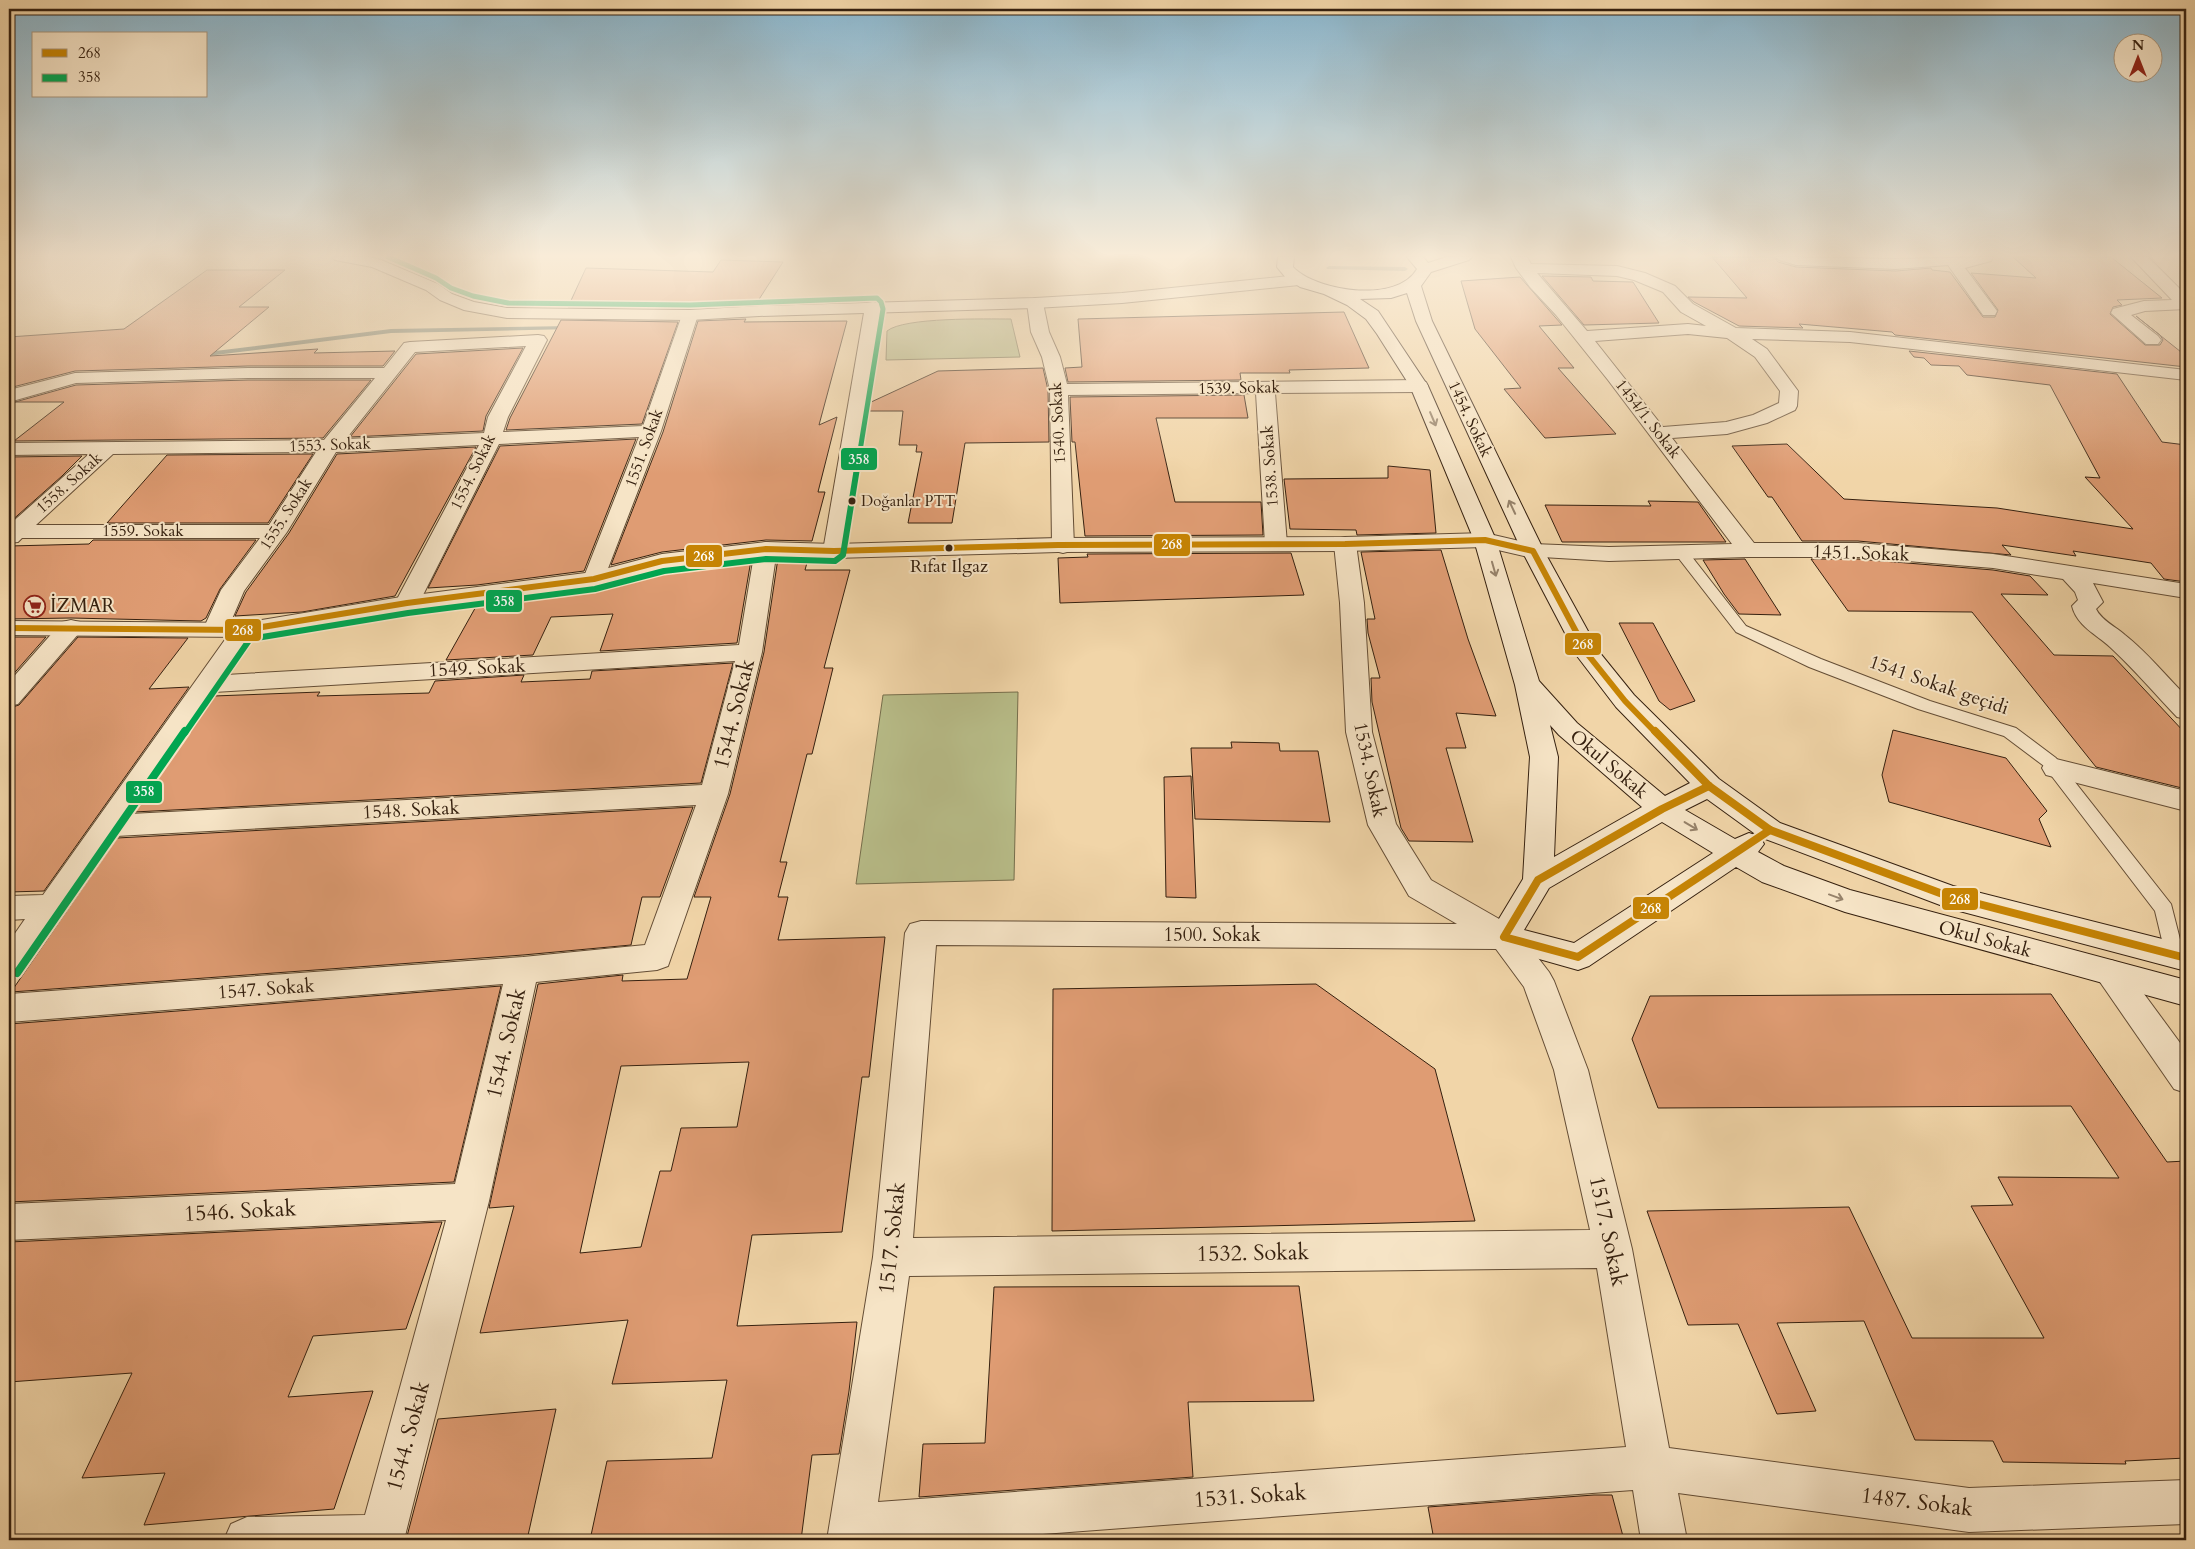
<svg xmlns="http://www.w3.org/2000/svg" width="2195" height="1549" viewBox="0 0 2195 1549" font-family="Cardo,serif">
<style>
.green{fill:#b8bd89;stroke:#766e4c}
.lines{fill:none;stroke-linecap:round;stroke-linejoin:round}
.stream{fill:#727c6a;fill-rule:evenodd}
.building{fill:#df9c73;stroke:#35200f;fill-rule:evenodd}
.service-casing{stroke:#644d35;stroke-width:2}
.minor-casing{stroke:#644d35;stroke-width:2}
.tertiary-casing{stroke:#644d35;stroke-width:2}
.secondary-casing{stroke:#35200f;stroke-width:2}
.service{fill:#f6e4c6;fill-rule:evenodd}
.minor{fill:#f6e4c6;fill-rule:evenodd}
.tertiary{fill:#f6e4c6;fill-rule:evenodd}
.secondary{fill:#f6e4c6;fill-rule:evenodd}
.bus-1-far1-casing{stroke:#f6e4c6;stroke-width:9}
.bus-1-casing{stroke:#f6e4c6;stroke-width:12}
.bus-2-far2-casing{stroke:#f6e4c6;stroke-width:8}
.bus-2-far1-casing{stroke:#f6e4c6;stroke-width:9}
.bus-2-casing{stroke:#f6e4c6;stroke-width:12}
.bus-1-far1{stroke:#c68404;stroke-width:6}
.bus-1{stroke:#c68404;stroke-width:8}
.bus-2-far2{stroke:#00a651;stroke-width:5}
.bus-2-far1{stroke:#00a651;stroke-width:6}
.bus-2{stroke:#00a651;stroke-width:8}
.oneway{stroke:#96826a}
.bus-dot{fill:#35200f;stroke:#f6e4c6;stroke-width:2}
.labels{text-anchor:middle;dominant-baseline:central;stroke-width:4;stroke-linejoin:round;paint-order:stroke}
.far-bus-label{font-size:15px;fill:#35200f;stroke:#f6e4c6;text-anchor:start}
.far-street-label{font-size:16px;fill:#35200f;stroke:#f6e4c6}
.bus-label{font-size:18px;fill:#35200f;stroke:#f6e4c6}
.street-label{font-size:19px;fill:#35200f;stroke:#f6e4c6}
.poi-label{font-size:19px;fill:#35200f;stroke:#f6e4c6;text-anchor:start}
.near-street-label{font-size:22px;fill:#35200f;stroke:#f6e4c6}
.line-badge{stroke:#f6e4c6;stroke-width:2}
.badge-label{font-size:14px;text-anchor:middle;font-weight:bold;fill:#fff}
</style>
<rect width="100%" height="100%" fill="#f1d5a8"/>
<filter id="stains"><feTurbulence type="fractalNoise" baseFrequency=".004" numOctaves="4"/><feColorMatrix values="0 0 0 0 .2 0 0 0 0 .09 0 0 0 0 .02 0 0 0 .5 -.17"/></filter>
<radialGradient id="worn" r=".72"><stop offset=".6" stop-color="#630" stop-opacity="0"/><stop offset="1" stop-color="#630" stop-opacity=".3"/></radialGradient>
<g class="green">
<path d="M1011 319 1020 357 886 360 887 331C904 317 986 319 1011 319Z"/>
<path d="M1018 692 1014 880 856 884 883 695Z"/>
</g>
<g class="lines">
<g class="stream">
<path d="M1329 266 1405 267 1408 269 1405 271 1327 269 1326 268Z"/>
<path d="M571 326 574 328 573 329 391 333 199 357 195 355 199 353 391 329Z"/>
</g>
</g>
<g class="building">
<path d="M1712 257H1774L1778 262 1796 267 1896 271 1931 268 1932 270 1950 272 1983 317H1995L1998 310 1971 273 2036 278 2013 257H2111L2162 298 2117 300 2122 305 2113 307 2110 314 2145 345H2160L2163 340 2160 335 2136 316 2186 356V367L1895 335 1892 332 1799 324 1803 328 1739 326 1694 302 1688 297 1747 298Z"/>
<path d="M721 260 783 262 756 304 690 308 568 307 586 268 713 272Z"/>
<path d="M207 270H285L239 307H269L210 356 318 349 314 353 395 351 383 366H248L75 371 9 388V337L124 329Z"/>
<path d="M1542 276 1591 277 1593 281 1633 282 1659 323 1584 325Z"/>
<path d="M1520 277 1562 325 1539 326 1574 368H1558L1616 434 1545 438 1504 389 1521 388 1475 329 1461 281Z"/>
<path d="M1344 312 1369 368 1289 370 1290 373H1240L1241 380 1068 382 1065 368 1082 367 1078 319Z"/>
<path d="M746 319 744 322 847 321 819 425 837 417 818 492H825L812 541 766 540 662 552 611 565 663 432 698 321Z"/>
<path d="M561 320 678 322 642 424 506 430 510 418Z"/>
<path d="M523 348 486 416 483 431 350 437 416 354Z"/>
<path d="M1909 351 2117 374 2162 442 2186 445V582L2164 579 2151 563 2073 551 2076 556 2002 545 2011 555 1858 541H1802L1772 497H1768L1732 446 1787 444 1844 499 1997 508 2133 529 2085 477 2100 478 2050 385 1967 375 1959 366 1931 365 1924 358 1914 357Z"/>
<path d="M1043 368 1048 390 1049 442 965 443 952 523H908L922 452H916L917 445H899L903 411H868L869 403 938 371Z"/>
<path d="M248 380H371L323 438 14 441 64 402H15L76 385Z"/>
<path d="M1244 395 1248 418H1156L1175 502H1261L1263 535 1085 536 1075 442H1072L1070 397Z"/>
<path d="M636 439 584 571 477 585 428 588 500 446Z"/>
<path d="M476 447 395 596 302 612 235 616 246 592 289 533 337 454Z"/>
<path d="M313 454 268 523H107L167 455Z"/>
<path d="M82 456 62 476 9 523V457Z"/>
<path d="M1388 466 1430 470 1436 533 1357 535 1356 530 1290 529 1284 479 1388 478Z"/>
<path d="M1648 501 1698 502 1726 542H1562L1545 505 1651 506Z"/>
<path d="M93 540H256L220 589 206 618 201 621 71 618 9 619V546L89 544Z"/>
<path d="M1441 550 1468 639 1496 716 1456 713 1466 748H1446L1473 842 1409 841 1401 828 1372 702 1371 678H1380L1368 633 1367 619H1375L1361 552Z"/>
<path d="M1291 553 1304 595 1060 603 1058 558 1088 557 1087 554Z"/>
<path d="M778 558 808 559 805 570H850L824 668H833L812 754H807L780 862H787L778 897H788L778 940 885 937 869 1077H862L842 1232 752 1235 737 1326 857 1322 849 1391 839 1454 812 1455 801 1540H590L607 1461 712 1458 727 1380 612 1384 628 1320 480 1333 514 1206 489 1208 538 984 623 975 622 981 687 979 711 897H694L730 794 764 652ZM749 1062 737 1127 681 1128 671 1171H660L641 1247 580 1253 621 1066Z"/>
<path d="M1745 559 1781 615 1739 614 1724 594 1703 560Z"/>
<path d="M1811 559H1858L1993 570 2030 576 2048 595 2001 594 2054 655 2113 656 2186 734V789L2096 767 1972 612 1848 611Z"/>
<path d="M751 560 737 643 600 651 613 614 551 617 533 655 446 660 478 603 594 588 663 570Z"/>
<path d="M1619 623H1653L1695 701 1670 710 1659 701Z"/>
<path d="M9 637H46L9 679Z"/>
<path d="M78 637 188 638 149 689 189 687 44 891 9 892V708L19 705Z"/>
<path d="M733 663 701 783 134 812 214 696 320 692 317 696 429 693 435 681 524 675 521 682 590 679 592 671Z"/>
<path d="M1893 730 2006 758 2047 811 2039 819 2051 847 1889 802 1882 775Z"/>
<path d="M1231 742 1279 743 1280 751H1318L1330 822 1195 819 1191 748H1232Z"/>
<path d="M1191 776 1196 898 1166 897 1164 777Z"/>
<path d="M693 807 660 897H642L631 945 523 955 11 992 117 838Z"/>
<path d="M1316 984 1435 1069 1475 1221 1052 1231 1053 989Z"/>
<path d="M501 986 454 1182 9 1202V1024Z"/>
<path d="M2051 994 2167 1162 2186 1161V1458L2125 1461 2126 1464 2003 1462 1993 1441 1915 1440 1864 1321 1777 1323 1816 1411 1777 1414 1738 1324 1688 1325 1647 1211 1849 1207 1912 1338H2044L1971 1206 2013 1205 1998 1177 2119 1178 2071 1106 1658 1108 1632 1039 1650 996Z"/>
<path d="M442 1222 406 1329 313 1336 288 1397 373 1391 334 1509 144 1525 165 1473 82 1478 132 1373 9 1382V1242Z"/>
<path d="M1299 1286 1314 1401 1188 1402 1193 1477 919 1497 923 1444 985 1443 994 1287Z"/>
<path d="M556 1409 527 1540H406L438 1419Z"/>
<path d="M1594 1495H1612L1624 1540H1434L1428 1507Z"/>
</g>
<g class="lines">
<defs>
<path id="service" d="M1680 547 1685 548 1746 626 1821 659 1930 701 2016 728 2056 758 2171 904 2184 955 2181 961 2174 963 2167 961 2155 911 2044 766 2004 736 1918 709 1809 667 1736 632 1673 551Z"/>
<g id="minor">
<path d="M1511 257H1527L1531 264 1617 266 1645 273 1675 286 1693 304 1736 328 1850 332 2186 370V380L1850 342 1752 339 1767 349 1798 391 1797 406 1795 410 1767 423 1727 434 1672 438 1754 543H1858L1993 554 2186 584V598L2093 583 2103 602 2096 609C2101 620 2116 627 2125 635 2147 652 2166 676 2186 696V719L2177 717C2155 694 2134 669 2110 647 2096 634 2077 626 2072 606L2078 600 2075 592 2063 579 1993 568 1858 557H1748L1609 561 1525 556 1522 551 1525 546 1533 544 1609 547 1732 544 1608 380 1556 315 1530 287 1516 268ZM1537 273 1617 276 1634 280 1663 292 1681 312 1706 326 1688 324 1587 331ZM1688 334 1727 338 1755 357 1780 391 1779 403 1753 415 1726 422 1663 427 1595 341Z"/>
<path d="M1776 257 1896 259 1993 257 1991 261 1965 268 1997 311 1995 315H1983L1948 265 1896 269 1796 265 1779 260Z"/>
<path d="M2131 257H2148L2186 295V309L2145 311 2131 315 2158 336 2161 340 2158 344H2146L2111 313 2113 309 2144 301 2172 300Z"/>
<path d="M1035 298 1041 300 1043 303 1049 332 1060 357 1067 384 1419 380 1426 382 1428 386 1426 390 1419 392 1275 393 1287 544 1284 549 1276 551 1268 549 1265 544 1256 393 1068 395 1074 546 1071 551 1063 553 1055 551 1052 546 1050 390 1042 357 1031 332 1027 303 1029 300Z"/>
<path d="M873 302 879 303 881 307 845 551 842 556 834 558 826 556 823 551 865 307 867 303Z"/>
<path d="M690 310 696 311 698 315 661 431 602 584 594 586 586 584 583 579 639 437 499 444 419 603 415 608 407 610 399 608 395 603 479 445 336 452 287 532 244 591 232 619 253 625 256 630 226 675 739 645 755 549 758 544 766 542 774 544 777 549 762 652 728 794 668 966 657 970 536 982 489 1201 404 1540H224L231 1524 247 1517 365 1515 446 1220 9 1240V1204L455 1184 503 984 9 1022V994L523 957 645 945 696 805 116 836 20 976 9 980V942L25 919 9 920V896L43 895 229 634 210 628 206 623 221 590 260 538H22L18 542 9 543V525L89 454 9 455V443L324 440 375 378H248L76 383 9 402V390L75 373 248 368H384L404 343 410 342 538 335 544 336 547 340 508 417 503 432 643 426 682 315 684 311ZM526 346 488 417 484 433 346 439 415 352ZM316 452 269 525H36L113 454ZM735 661 702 785 130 814 214 692Z"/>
<path d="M1345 537 1353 539 1356 544 1364 603 1372 732 1396 824 1431 880 1515 928 1549 972 1554 981 1588 1070 1632 1249 1669 1448 1969 1488 2186 1480V1524L1969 1532 1678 1493 1687 1540H1641L1633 1490 962 1540H827L873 1257 905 933 910 924 921 921 1457 924 1409 896 1368 825 1346 732 1340 603 1334 544 1337 539ZM936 945 1496 949 1524 987 1554 1070 1590 1230 913 1238ZM1597 1268 1626 1447 878 1502 909 1276Z"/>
<path d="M71 620 80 622 83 627 80 632 18 704 9 706V682L62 622Z"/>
<path d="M2056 759 2186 791V811L2046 775 2042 768 2046 761Z"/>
<path d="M2111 960 2122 964 2186 1051V1093L2174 1089 2100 982 2095 973 2100 964Z"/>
</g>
<g id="tertiary">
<path d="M332 257H369L381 260 438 284 452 294 474 302 507 308 690 310 759 306 1035 298 1122 293 1299 275 1305 277 1307 280 1305 283 1299 285 1122 303 1035 308 759 316 690 320 507 318 464 310 440 300 426 290 372 267 335 260Z"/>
<path d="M1485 533 1541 546 1544 551 1541 556 1533 558 1485 547 1345 551 1058 552 834 558 766 556 663 568 594 586 407 610 244 637 9 635V621L244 623 407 596 593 572 662 554 766 542 834 544 1058 538 1345 537Z"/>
</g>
<path id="secondary" d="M1278 257H1294L1293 267 1295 269C1320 292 1398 303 1417 269L1407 257H1423L1428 263 1447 257H1472L1469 260 1431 272 1421 286 1432 321 1544 551 1600 653 1634 695 1719 779 1780 823 1953 886 2186 945V971L1948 908 1760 837 1764 844 1758 852 1784 866 1850 890 2186 980V1006L1845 912 1762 882 1736 867 1589 966 1578 970 1493 946 1488 937 1523 879 1530 757 1515 685 1474 540 1410 386 1377 334 1366 319 1347 305 1324 294 1300 287 1286 278 1277 267ZM1407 293 1416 321 1522 551 1577 656 1616 707 1690 783 1665 796 1577 723 1539 681 1496 540 1428 386 1378 311 1360 299 1391 298ZM1550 725 1559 735 1642 807 1554 857 1558 757ZM1707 799 1758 836 1749 833 1735 839 1685 810ZM1662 822 1713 853 1574 943 1524 930 1549 888Z"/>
</defs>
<use href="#service" class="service-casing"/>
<use href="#minor" class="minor-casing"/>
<use href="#tertiary" class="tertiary-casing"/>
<use href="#secondary" class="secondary-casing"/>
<use href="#service" class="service"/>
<use href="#minor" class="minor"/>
<use href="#tertiary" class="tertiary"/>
<use href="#secondary" class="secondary"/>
<defs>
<path id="bus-1-far1" d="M9 628 244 630 407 603 594 579 662 561 766 549 834 551 1058 545 1345 544 1485 540 1533 551 1589 656 1625 701 1656 733"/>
<g id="bus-1">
<path d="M1655 731 1709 786 1770 830 1948 896 2186 958"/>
<path d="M1709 786 1662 809 1538 880 1504 937 1578 957 1770 830"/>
</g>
<path id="bus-2-far2" d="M388 257 436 278 451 288 473 296 508 303 690 305 877 298 881 302 883 309 858 463"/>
<path id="bus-2-far1" d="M185 733 250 639 408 613 595 589 664 571 766 559 835 561 843 555 858 462"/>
<path id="bus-2" d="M17 973 185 731"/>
</defs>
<use href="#bus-1-far1" class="bus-1-far1-casing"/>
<use href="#bus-1" class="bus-1-casing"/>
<use href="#bus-2-far2" class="bus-2-far2-casing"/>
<use href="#bus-2-far1" class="bus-2-far1-casing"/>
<use href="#bus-2" class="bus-2-casing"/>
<use href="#bus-1-far1" class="bus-1-far1"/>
<use href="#bus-1" class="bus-1"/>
<use href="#bus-2-far2" class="bus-2-far2"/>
<use href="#bus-2-far1" class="bus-2-far1"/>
<use href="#bus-2" class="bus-2"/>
</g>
<defs><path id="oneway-shaft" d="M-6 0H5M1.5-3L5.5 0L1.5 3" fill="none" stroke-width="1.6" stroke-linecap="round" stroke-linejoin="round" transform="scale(1.25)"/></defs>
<g class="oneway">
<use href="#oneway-shaft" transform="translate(1433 419) rotate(67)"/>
<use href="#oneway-shaft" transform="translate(1512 507) rotate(-115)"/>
<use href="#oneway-shaft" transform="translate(1494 569) rotate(74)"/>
<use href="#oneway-shaft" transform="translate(1691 826) rotate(31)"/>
<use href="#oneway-shaft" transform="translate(1836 897) rotate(20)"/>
</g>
<linearGradient id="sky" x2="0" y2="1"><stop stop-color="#89b6ce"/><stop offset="0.54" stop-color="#f9ecd8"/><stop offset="1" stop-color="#f9ecd8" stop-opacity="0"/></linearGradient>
<rect width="2195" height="474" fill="url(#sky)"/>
<defs>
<symbol id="supermarket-ring" viewBox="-11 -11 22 22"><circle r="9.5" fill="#f6e4c6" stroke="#8f2418" stroke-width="1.5"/><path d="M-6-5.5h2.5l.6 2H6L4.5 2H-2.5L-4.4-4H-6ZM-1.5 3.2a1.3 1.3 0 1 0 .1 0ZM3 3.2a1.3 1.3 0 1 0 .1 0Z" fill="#8f2418"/></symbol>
</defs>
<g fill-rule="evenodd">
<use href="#supermarket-ring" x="22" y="594" width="25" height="25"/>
</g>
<g class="bus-dot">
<circle cx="852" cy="501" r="4.5"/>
<circle cx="949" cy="548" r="4.5"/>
</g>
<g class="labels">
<g class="far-bus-label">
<text x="861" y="501">Doğanlar PTT</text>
</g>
<g class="far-street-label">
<text transform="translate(1239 388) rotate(-1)">1539. Sokak</text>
<text transform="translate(1470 419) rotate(65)">1454. Sokak</text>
<text transform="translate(1648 419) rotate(52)">1454/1. Sokak</text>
<text transform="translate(1058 423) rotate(-93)">1540. Sokak</text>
<text transform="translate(330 445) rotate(-2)">1553. Sokak</text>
<text transform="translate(644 448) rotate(-70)">1551. Sokak</text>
<text transform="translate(1270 466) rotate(-94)">1538. Sokak</text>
<text transform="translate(473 472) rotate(-64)">1554. Sokak</text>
<text transform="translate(69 483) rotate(-42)">1558. Sokak</text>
<text transform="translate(286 514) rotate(-57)">1555. Sokak</text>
<text x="143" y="531">1559. Sokak</text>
</g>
<g class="bus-label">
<text x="949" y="566">Rıfat Ilgaz</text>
</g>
<g class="street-label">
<text transform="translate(1861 553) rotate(2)">1451. Sokak</text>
<text transform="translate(477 668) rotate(-3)">1549. Sokak</text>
<text transform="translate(1939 685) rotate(19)">1541 Sokak geçidi</text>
<text transform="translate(1609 764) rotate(40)">Okul Sokak</text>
<text transform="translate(1370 770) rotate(78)">1534. Sokak</text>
<text transform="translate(411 810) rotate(-3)">1548. Sokak</text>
<text x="1212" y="935">1500. Sokak</text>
<text transform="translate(1985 939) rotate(15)">Okul Sokak</text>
<text transform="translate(266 989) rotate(-4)">1547. Sokak</text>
</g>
<g class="poi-label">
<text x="50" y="606">İZMAR</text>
</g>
<g class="near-street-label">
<text transform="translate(734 714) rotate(-76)">1544. Sokak</text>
<text transform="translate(506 1043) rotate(-77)">1544. Sokak</text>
<text transform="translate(240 1211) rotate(-3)">1546. Sokak</text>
<text transform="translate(1608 1231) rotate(78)">1517. Sokak</text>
<text transform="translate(892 1238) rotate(-84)">1517. Sokak</text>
<text transform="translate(1253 1253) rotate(-1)">1532. Sokak</text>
<text transform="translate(408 1436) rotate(-75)">1544. Sokak</text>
<text transform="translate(1250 1496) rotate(-4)">1531. Sokak</text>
<text transform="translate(1917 1502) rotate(7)">1487. Sokak</text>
</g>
</g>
<g class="line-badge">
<rect x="840" y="447" width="38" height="24" rx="5" fill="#00a651"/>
<rect x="1153" y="533" width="38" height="24" rx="5" fill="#c68404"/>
<rect x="685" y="544" width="38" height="24" rx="5" fill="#c68404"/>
<rect x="485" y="589" width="38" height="24" rx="5" fill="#00a651"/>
<rect x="224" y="618" width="38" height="24" rx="5" fill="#c68404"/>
<rect x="1564" y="632" width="38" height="24" rx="5" fill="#c68404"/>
<rect x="125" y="780" width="38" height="24" rx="5" fill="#00a651"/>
<rect x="1941" y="887" width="38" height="24" rx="5" fill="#c68404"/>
<rect x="1632" y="896" width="38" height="24" rx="5" fill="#c68404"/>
</g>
<g class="badge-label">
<text x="859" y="464">358</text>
<text x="1172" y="549">268</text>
<text x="704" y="561">268</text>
<text x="504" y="606">358</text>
<text x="243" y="635">268</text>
<text x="1583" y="649">268</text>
<text x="144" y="796">358</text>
<text x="1960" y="904">268</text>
<text x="1651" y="913">268</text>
</g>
<rect width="2195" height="1549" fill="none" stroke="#f1d5a8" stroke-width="30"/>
<rect x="10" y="10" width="2175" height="1529" fill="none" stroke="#35200f" stroke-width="2.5"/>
<rect x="15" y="15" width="2165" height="1519" fill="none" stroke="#35200f"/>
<rect x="32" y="32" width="175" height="65" fill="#f6e4c6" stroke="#a9967d"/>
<rect x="42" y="49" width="25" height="8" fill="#c68404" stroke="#a9967d"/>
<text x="78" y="58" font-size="15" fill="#35200f">268</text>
<rect x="42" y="74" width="25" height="8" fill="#00a651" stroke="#a9967d"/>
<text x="78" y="82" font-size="15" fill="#35200f">358</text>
<g transform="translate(2138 58)"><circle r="24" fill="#f6e4c6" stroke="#a9967d"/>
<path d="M0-4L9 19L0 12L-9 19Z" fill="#8f2418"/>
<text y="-8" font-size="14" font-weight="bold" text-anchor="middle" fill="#35200f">N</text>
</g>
<rect width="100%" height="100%" filter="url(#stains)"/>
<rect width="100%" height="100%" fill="url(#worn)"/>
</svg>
